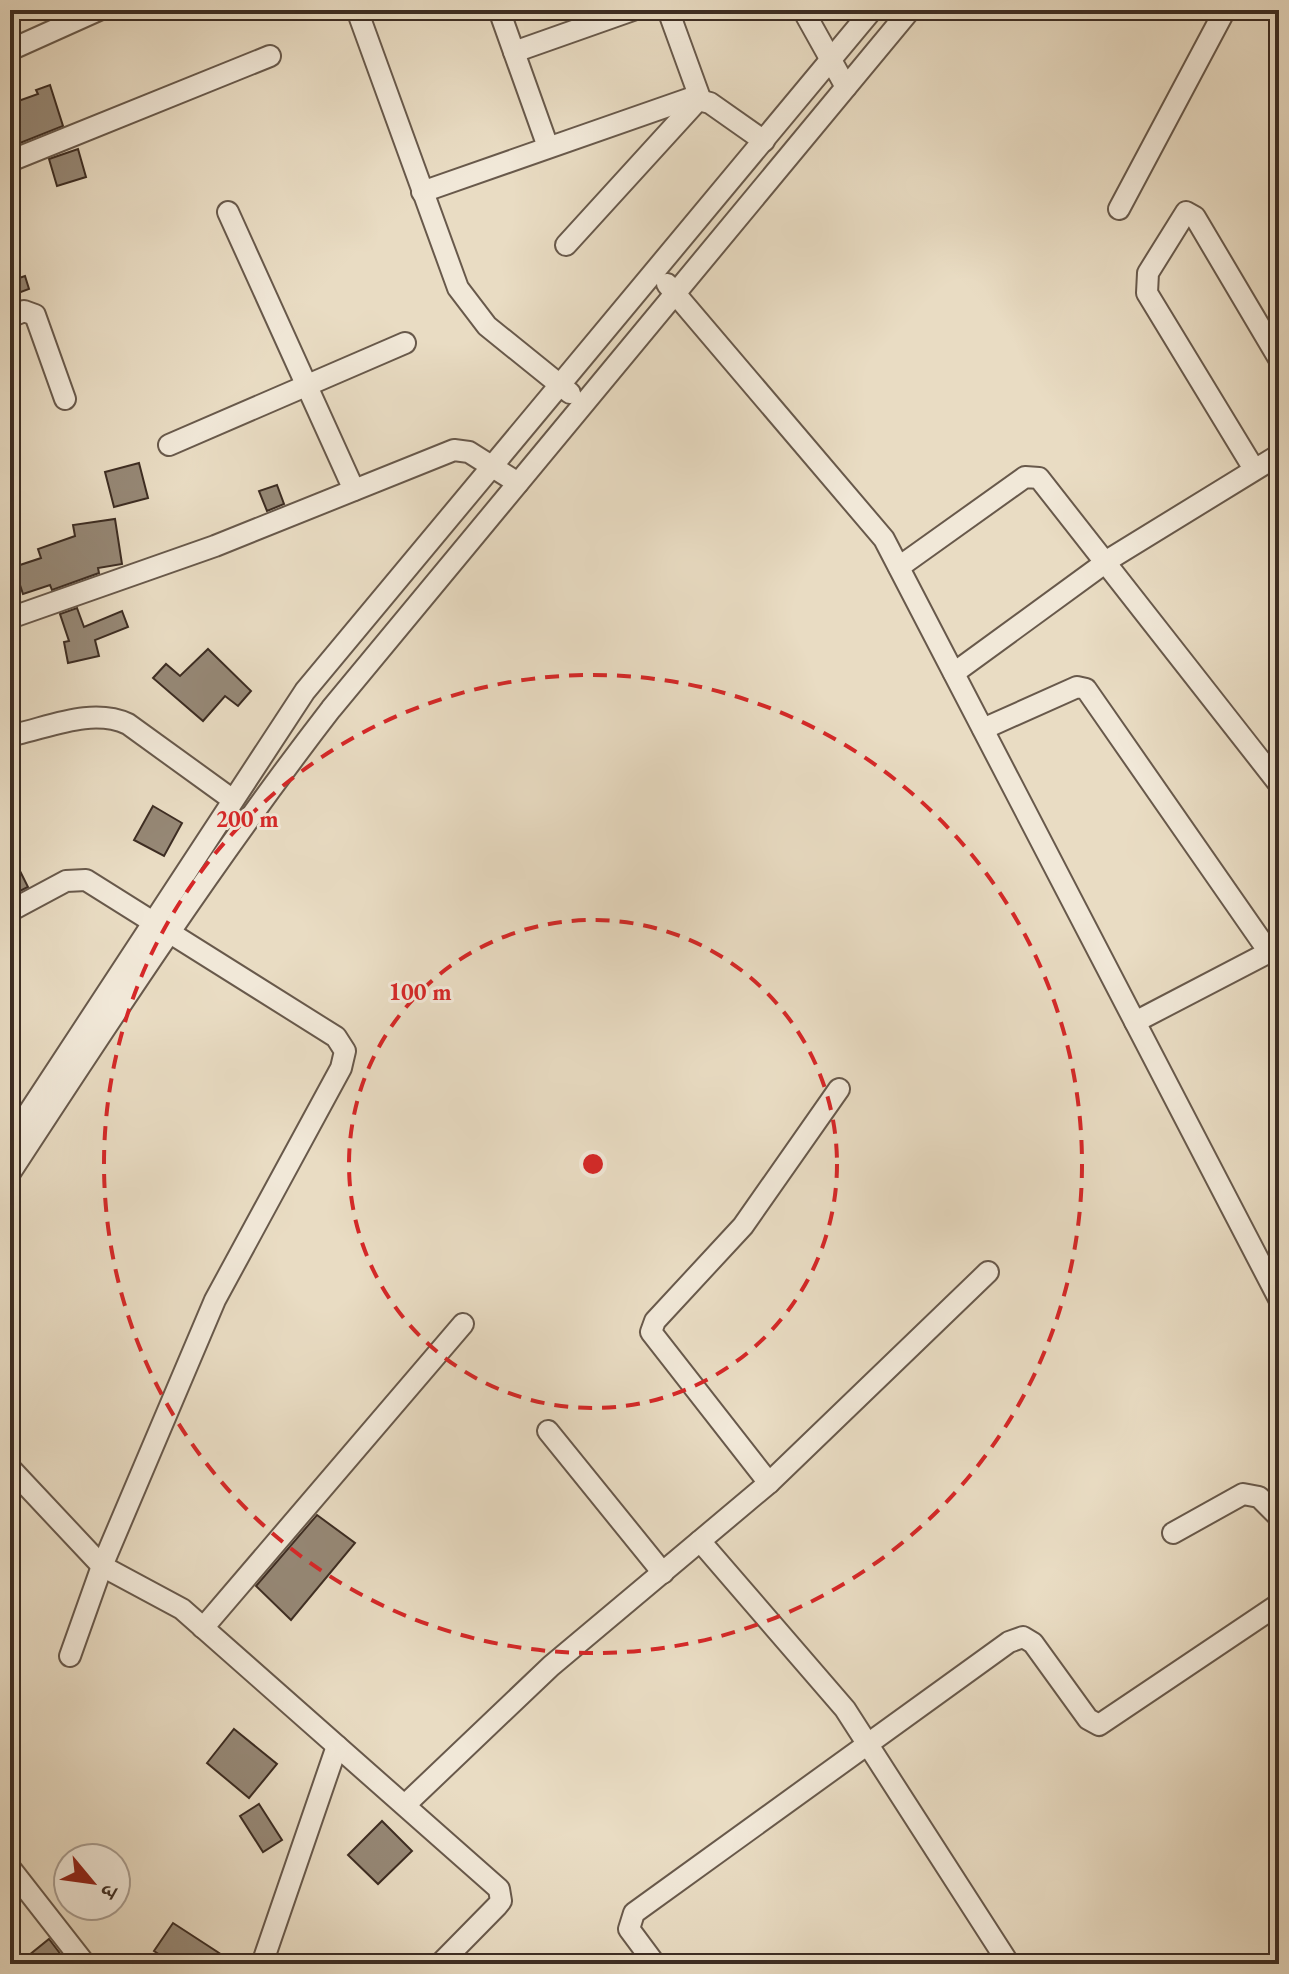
<svg xmlns="http://www.w3.org/2000/svg" width="1289" height="1974" viewBox="0 0 1289 1974" font-family="'EB Garamond','Noto Serif Devanagari',serif">
<style>
.building{fill:#968876;stroke:#3d2d23;stroke-width:2}
.lines{fill:none;stroke-linecap:round;stroke-linejoin:round}
.minor-casing{stroke:#68594b;stroke-width:24}
.minor{stroke:#f1e8d8;stroke-width:20}
.ring{fill:none;stroke:#d62828;stroke-width:4;stroke-dasharray:14 10}
.centre{fill:#d62828;stroke:#f1e8d8;stroke-width:4}
.ring-label{font-size:24px;text-anchor:middle;font-weight:bold;fill:#d62828;stroke:#f1e8d8;stroke-width:6;stroke-linejoin:round;paint-order:stroke}
</style>
<rect width="100%" height="100%" fill="#e9dcc3"/>
<filter id="stains"><feTurbulence type="fractalNoise" baseFrequency=".0025" numOctaves="4"/><feColorMatrix values="0 0 0 0 .2 0 0 0 0 .09 0 0 0 0 .02 0 0 0 .5 -.17"/></filter>
<radialGradient id="worn" r=".72"><stop offset=".6" stop-color="#630" stop-opacity="0"/><stop offset="1" stop-color="#630" stop-opacity=".3"/></radialGradient>
<g class="building">
<path d="M50 85 63 126 10 147V104L38 94 36 90Z"/>
<path d="M78 149 86 177 57 186 49 159Z"/>
<path d="M25 276 29 289 10 296V281Z"/>
<path d="M139 463 148 498 114 507 105 472Z"/>
<path d="M277 485 284 504 267 511 259 491Z"/>
<path d="M115 519 122 564 98 568 99 573 52 590 50 585 23 594 14 567 41 558 38 549 75 536 73 525Z"/>
<path d="M77 608 84 627 122 611 128 627 95 640 99 656 68 663 64 642 69 641 60 614Z"/>
<path d="M208 649 251 691 238 706 225 696 203 721 153 678 166 664 180 676Z"/>
<path d="M153 806 182 823 164 856 134 840Z"/>
<path d="M10 851 28 887 10 896Z"/>
<path d="M317 1515 355 1543 291 1620 256 1586Z"/>
<path d="M234 1729 277 1764 249 1798 207 1763Z"/>
<path d="M259 1804 282 1840 263 1852 240 1816Z"/>
<path d="M382 1821 412 1851 378 1884 348 1855Z"/>
<path d="M173 1923 236 1964H174L154 1951Z"/>
<path d="M49 1939 68 1964H18Z"/>
</g>
<g class="lines">
<defs>
<g id="minor">
<path d="M357 10 458 288 487 326 570 393"/>
<path d="M499 10 548 147"/>
<path d="M803 10 846 87"/>
<path d="M10 50 99 10"/>
<path d="M514 52 633 10"/>
<path d="M10 161 270 56"/>
<path d="M422 192 691 98 710 103 764 141"/>
<path d="M1119 209 1225 10"/>
<path d="M228 212 354 490"/>
<path d="M566 245 700 98 668 10"/>
<path d="M667 284 884 539 1279 1299"/>
<path d="M10 317 24 311 35 315 65 399"/>
<path d="M169 445 405 343"/>
<path d="M1254 469 1147 293 1148 273 1186 212 1195 217 1279 359"/>
<path d="M899 567 1025 477 1039 478 1279 784"/>
<path d="M10 618 215 546 454 450 469 452 518 483"/>
<path d="M954 673 1113 557 1279 455"/>
<path d="M983 729 1077 687 1086 689 1269 952"/>
<path d="M17 734C52 726 93 708 128 724L233 800"/>
<path d="M10 911 66 881 86 880 336 1037 345 1051 341 1068 215 1300 102 1566 70 1656"/>
<path d="M1135 1022 1279 947"/>
<path d="M10 1141 305 691 872 10"/>
<path d="M10 1173C113 1015 216 858 331 709L910 10"/>
<path d="M548 1431 663 1573"/>
<path d="M10 1468 102 1566 182 1609 499 1889 501 1901 497 1906 440 1964"/>
<path d="M769 1483 651 1332 655 1321 743 1226 839 1089"/>
<path d="M1173 1533 1243 1494 1259 1497 1279 1517"/>
<path d="M700 1541 845 1709 1009 1964"/>
<path d="M203 1628 463 1324"/>
<path d="M405 1805 551 1666 769 1483 988 1272"/>
<path d="M10 1868 85 1964"/>
<path d="M262 1964 337 1746"/>
<path d="M655 1964 629 1929 634 1913 1009 1642 1023 1637 1033 1643 1088 1719 1099 1725 1279 1604"/>
</g>
</defs>
<use href="#minor" class="minor-casing"/>
<use href="#minor" class="minor"/>
</g>
<g class="ring">
<circle cx="593" cy="1164" r="244"/>
<circle cx="593" cy="1164" r="489"/>
</g>
<circle cx="593" cy="1164" r="12" class="centre"/>
<g class="ring-label">
<text x="247" y="827">200 m</text>
<text x="420" y="1000">100 m</text>
</g>
<rect width="1289" height="1974" fill="none" stroke="#e9dcc3" stroke-width="40"/>
<rect x="12" y="12" width="1265" height="1950" fill="none" stroke="#3d2d23" stroke-width="4"/>
<rect x="20" y="20" width="1249" height="1934" fill="none" stroke="#3d2d23" stroke-width="2"/>
<g transform="translate(92 1882) rotate(119)"><circle r="38" fill="#f1e8d8" stroke="#a99d90" stroke-width="2"/>
<path d="M0-6L14 30L0 20L-14 30Z" fill="#8f2418"/>
<text y="-12" font-size="22" font-weight="bold" text-anchor="middle" fill="#3d2d23">उ</text>
</g>
<rect width="100%" height="100%" filter="url(#stains)"/>
<rect width="100%" height="100%" fill="url(#worn)"/>
</svg>
